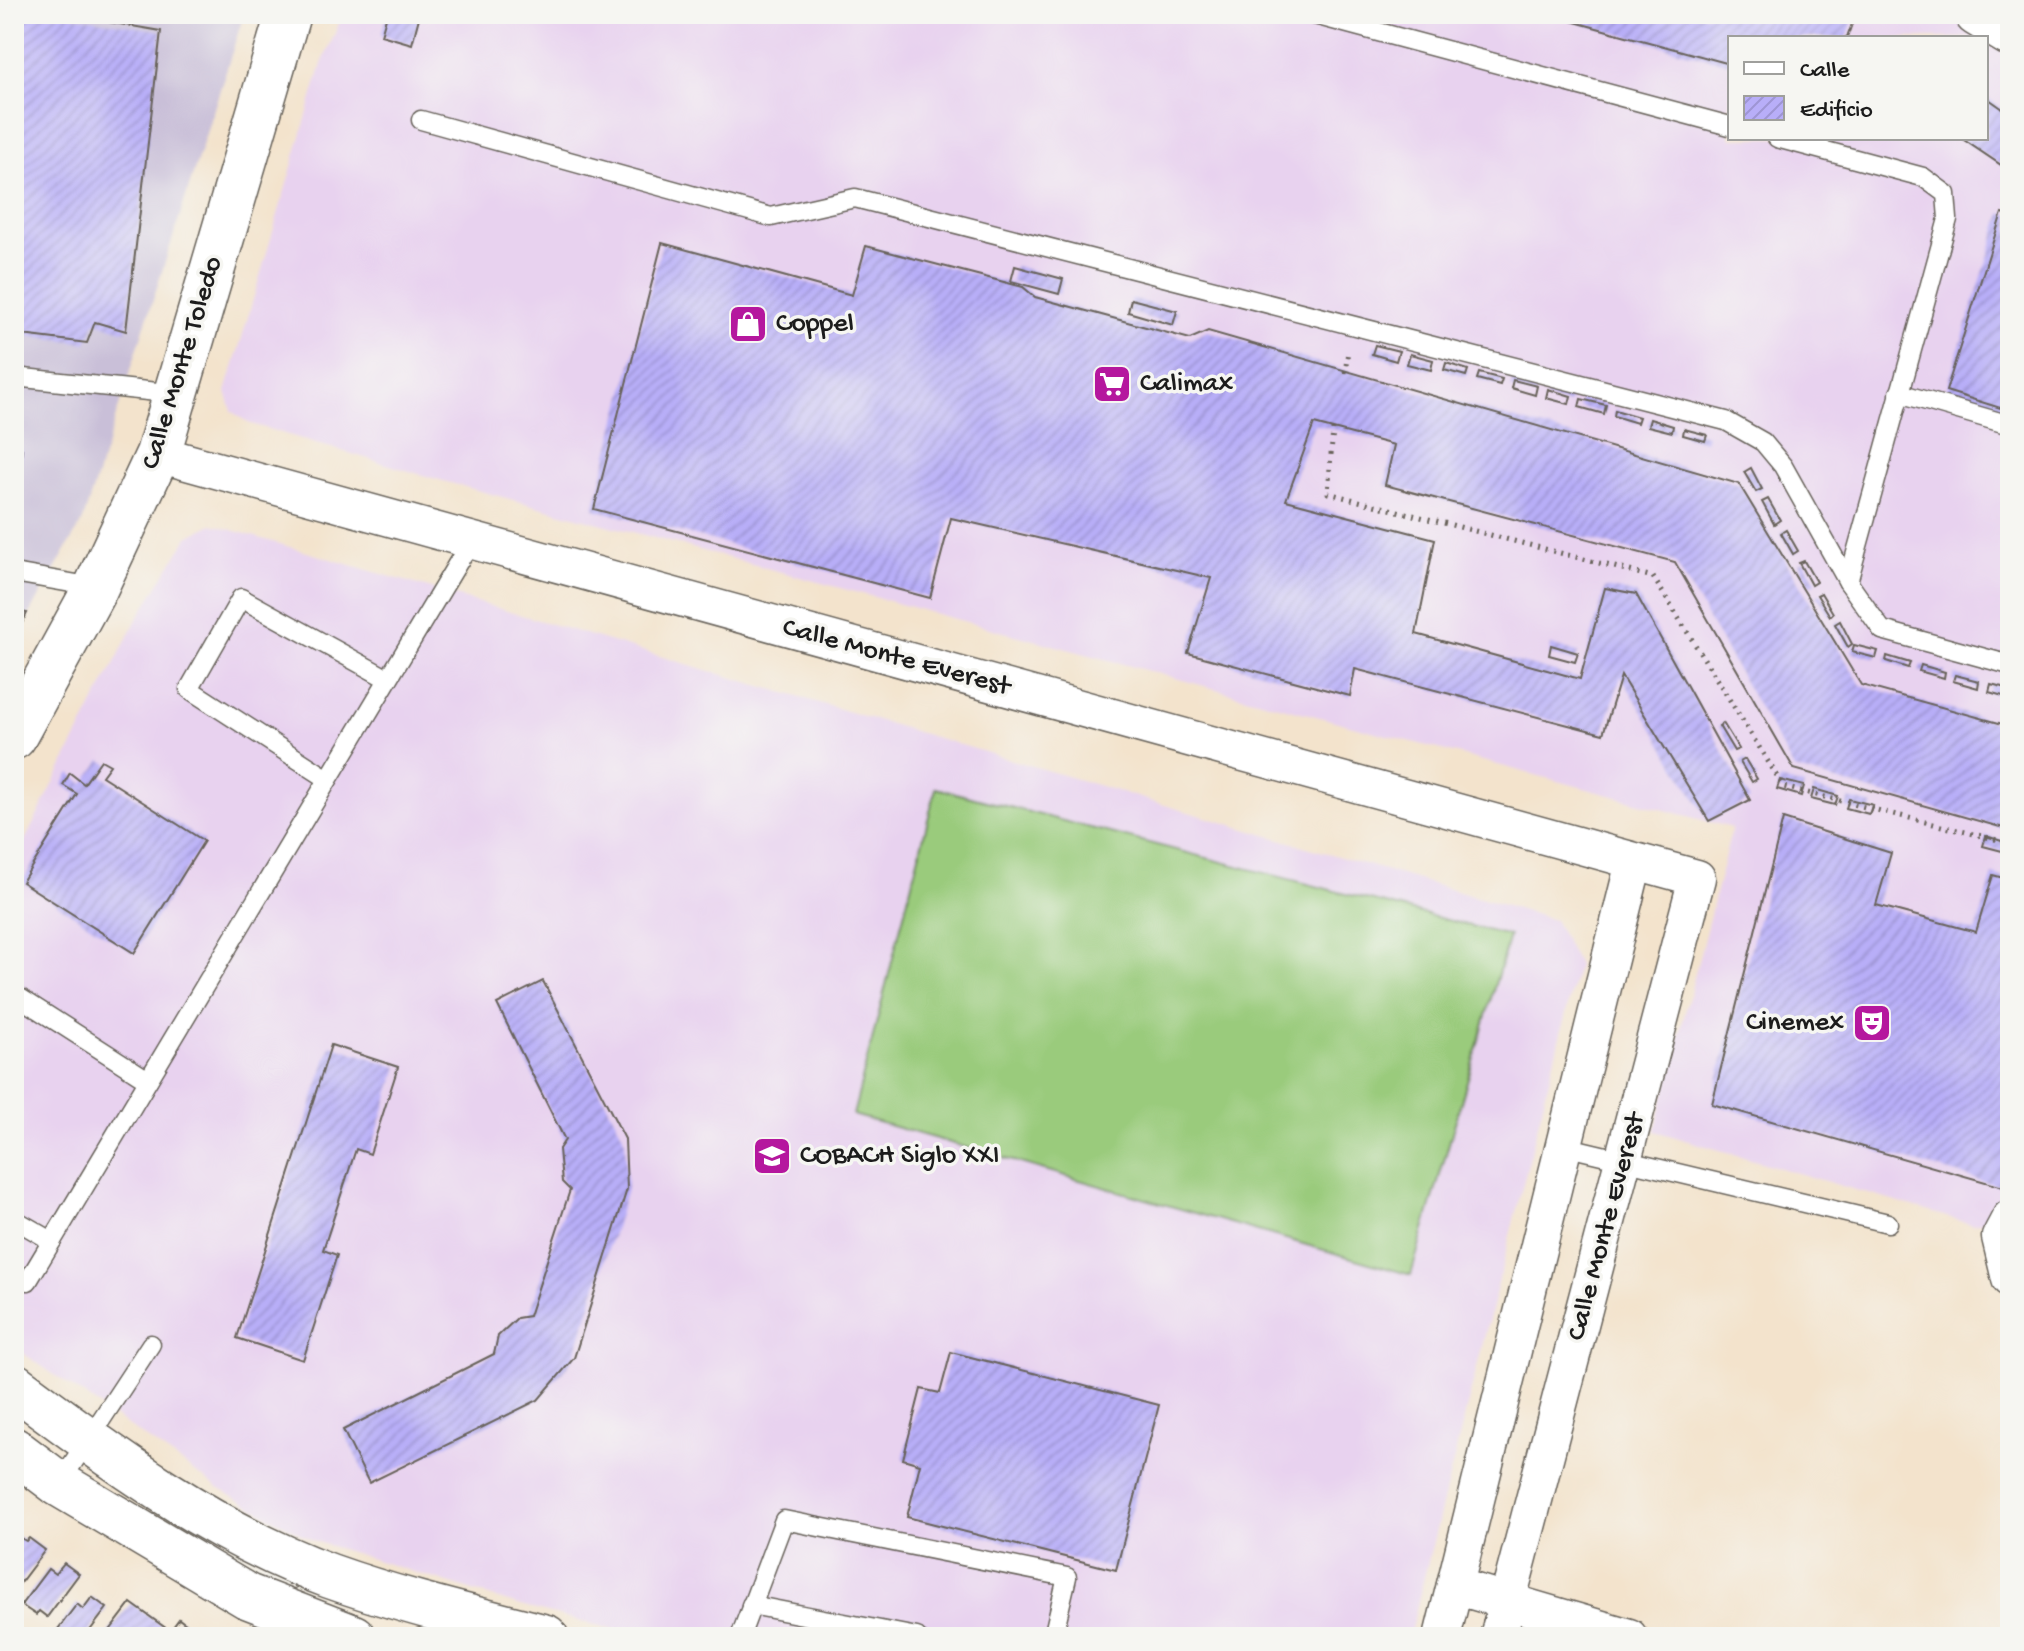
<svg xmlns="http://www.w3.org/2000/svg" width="2024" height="1651" viewBox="0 0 2024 1651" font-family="'Gochi Hand',sans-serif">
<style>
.built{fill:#e8d2ef;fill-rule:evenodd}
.industrial{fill:#c9bfd8}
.grass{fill:#9acb7b;stroke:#5b744c;stroke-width:2}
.building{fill:url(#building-hatch)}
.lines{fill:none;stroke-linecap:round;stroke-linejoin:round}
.lane-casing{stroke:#67625a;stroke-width:21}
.street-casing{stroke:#67625a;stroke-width:39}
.secondary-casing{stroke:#67625a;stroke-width:47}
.primary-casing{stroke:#67625a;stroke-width:47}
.path{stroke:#67625a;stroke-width:5;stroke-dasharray:2 6;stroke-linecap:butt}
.lane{stroke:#fff;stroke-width:18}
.street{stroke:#fff;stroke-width:36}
.secondary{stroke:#fff;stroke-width:44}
.primary{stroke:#fff;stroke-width:44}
.labels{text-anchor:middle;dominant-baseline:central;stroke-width:7;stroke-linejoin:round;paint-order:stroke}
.poi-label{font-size:28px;fill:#1c1c1c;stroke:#f6f6f2;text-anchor:start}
.street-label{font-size:28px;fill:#1c1c1c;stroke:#f6f6f2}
</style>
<defs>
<pattern id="building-hatch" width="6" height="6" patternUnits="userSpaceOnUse" patternTransform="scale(2)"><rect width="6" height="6" fill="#b8aef8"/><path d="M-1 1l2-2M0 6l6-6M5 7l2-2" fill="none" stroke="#9e95d4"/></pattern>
</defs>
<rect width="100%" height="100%" fill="#f6f6f2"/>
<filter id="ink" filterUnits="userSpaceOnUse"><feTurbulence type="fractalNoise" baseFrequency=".0125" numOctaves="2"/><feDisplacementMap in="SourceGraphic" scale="16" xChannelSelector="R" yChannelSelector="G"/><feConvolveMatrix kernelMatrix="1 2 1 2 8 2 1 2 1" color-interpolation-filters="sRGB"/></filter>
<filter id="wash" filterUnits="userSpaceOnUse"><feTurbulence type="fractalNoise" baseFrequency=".006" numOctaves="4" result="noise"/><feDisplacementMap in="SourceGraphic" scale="32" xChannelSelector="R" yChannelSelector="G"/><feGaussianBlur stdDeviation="1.8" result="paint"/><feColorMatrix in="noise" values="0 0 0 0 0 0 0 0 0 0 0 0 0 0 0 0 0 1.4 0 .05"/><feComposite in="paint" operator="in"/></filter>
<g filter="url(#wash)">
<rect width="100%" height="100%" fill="#f3e3cc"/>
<g class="built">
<path d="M343 14H1956L2010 49V1216L1971 1224 1655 1131 1732 828 443 481 248 423 232 411 226 392 322 64ZM1730 38H1986V138H1730Z"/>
<path d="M212 524 1554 920 1578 965 1409 1637H643L524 1607 312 1540 218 1488 14 1347V862L136 621 188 537Z"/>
</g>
<path class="industrial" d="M14 14H244L83 520 14 642Z"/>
<path class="grass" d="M936 788 1509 936 1411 1275 853 1115Z"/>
<g id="blocks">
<g class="building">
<path d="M14 14H62L161 31 126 331 95 322 87 343 14 334Z"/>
<path d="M387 14H420L412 44 381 35Z"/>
<path d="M1545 14H1836L1854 18 1847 38H1730V64Z"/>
<path d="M1986 97 2010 114V171L1961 138H1986Z"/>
<path d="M2002 213 2010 215V411L1946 391Z"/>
<path d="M662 243 852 295 866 246 1023 287 1035 297 1190 339 1208 331 1739 484 1861 685 2010 726 2007 829 1794 769 1675 562 1385 485 1394 445 1314 424 1286 500 1435 539 1416 634 1580 679 1605 588 1636 594 1750 800 1709 821 1621 676 1603 734 1355 669 1350 696 1188 653 1211 578 951 518 930 598 594 509Z"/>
<path d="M1015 266 1063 279 1059 294 1011 281Z"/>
<path d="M1131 299 1177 311 1173 325 1128 312Z"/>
<path d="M1375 345 1399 351 1396 361 1372 354Z"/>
<path d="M1410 354 1433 360 1431 370 1407 364Z"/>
<path d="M1446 363 1468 370 1466 376 1444 370Z"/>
<path d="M1479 373 1502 379 1500 385 1477 379Z"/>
<path d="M1513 380 1537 386 1535 395 1511 388Z"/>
<path d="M1548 389 1571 396 1569 404 1546 398Z"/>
<path d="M1581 399 1606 405 1604 414 1579 407Z"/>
<path d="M1615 410 1639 417 1637 423 1614 416Z"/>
<path d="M1650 419 1673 426 1672 432 1648 426Z"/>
<path d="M1684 429 1707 435 1705 441 1683 435Z"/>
<path d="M14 448 22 449 16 500H14Z"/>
<path d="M1751 468 1762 489 1756 492 1744 472Z"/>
<path d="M1768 499 1780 520 1774 524 1762 502Z"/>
<path d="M1786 530 1798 551 1793 554 1781 533Z"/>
<path d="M1804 561 1816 582 1811 585 1799 563Z"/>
<path d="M1821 593 1833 613 1830 616 1817 595Z"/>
<path d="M14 611 27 613 14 640Z"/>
<path d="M1840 621 1852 644 1848 647 1835 624Z"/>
<path d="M1551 645 1578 653 1575 662 1549 655Z"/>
<path d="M1854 645 1878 651 1876 658 1852 652Z"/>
<path d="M1887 656 1910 663 1908 668 1886 661Z"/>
<path d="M1921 665 1945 672 1944 678 1919 671Z"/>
<path d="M1955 675 1979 681 1978 688 1953 681Z"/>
<path d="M1991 684 2010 689V698L1989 692Z"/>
<path d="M1723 723 1739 749 1734 751 1719 726Z"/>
<path d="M1745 759 1757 779 1752 782 1740 762Z"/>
<path d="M101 760 110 765 102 776 204 841 134 953 22 882 77 794 63 785 70 773 84 784Z"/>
<path d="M1780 780 1804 786 1801 796 1777 789Z"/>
<path d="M1814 789 1838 796 1835 805 1811 799Z"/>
<path d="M1849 799 1873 805 1869 814 1846 808Z"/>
<path d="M1783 819 1891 853 1876 905 1976 932 1993 875 2010 880V1189L1712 1104Z"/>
<path d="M1986 836 2008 843 2006 852 1983 846Z"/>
<path d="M543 981 625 1139 627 1189 574 1358 538 1400 369 1483 343 1430 494 1354 498 1336 517 1318 529 1316 570 1190 562 1182 559 1149 565 1140 497 1004Z"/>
<path d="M331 1045 398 1067 370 1154 356 1149 323 1250 337 1255 303 1360 237 1338Z"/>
<path d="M951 1352 1159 1405 1116 1570 907 1517 920 1464 903 1459 921 1389 940 1393Z"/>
<path d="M19 1537 26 1541 29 1538 45 1550 14 1591V1544Z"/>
<path d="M64 1563 79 1574 47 1617 39 1611 36 1615 21 1605 48 1569 55 1574Z"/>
<path d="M92 1597 107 1608 85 1637H52L77 1604 83 1609Z"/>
<path d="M131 1603 170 1631 179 1619 203 1637H105Z"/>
</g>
</g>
</g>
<g filter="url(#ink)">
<use href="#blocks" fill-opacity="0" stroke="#67625a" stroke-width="2"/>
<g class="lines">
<defs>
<g id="lane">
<path d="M1311 14 1730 126"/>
<path d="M421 120 771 217 855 198 1726 421 1763 442 1783 466 1848 582 1882 630 2010 665"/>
<path d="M1777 138 1923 177 1946 194 1948 219 1848 582"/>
<path d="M14 377 176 394"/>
<path d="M1899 393 2010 425"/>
<path d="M14 573 94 587"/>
<path d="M328 779 189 689 241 598 388 679"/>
<path d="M14 994 148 1080"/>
<path d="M1564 1146 1888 1223"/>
<path d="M14 1219 52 1241"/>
<path d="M28 1281 471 541"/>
<path d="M59 1484 151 1344"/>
<path d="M751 1605 917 1637"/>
<path d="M740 1637 784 1520 1067 1577 1053 1637"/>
</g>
<g id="street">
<path d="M158 454 1697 878 1498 1637"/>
<path d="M2010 1218 2000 1237 2010 1279"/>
<path d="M1455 1586 1629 1637"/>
<path d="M1442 1637 1634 862"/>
</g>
<g id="secondary">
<path d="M14 737 96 587 158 454 288 14"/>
<path d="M14 1385C112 1458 214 1534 330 1576 400 1601 473 1618 546 1637"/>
<path d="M14 1450 59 1484 247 1596 353 1637"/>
</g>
<path id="primary" d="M1977 14 2010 34"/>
</defs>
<use href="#lane" class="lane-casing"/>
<use href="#street" class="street-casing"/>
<use href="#secondary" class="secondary-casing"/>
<use href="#primary" class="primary-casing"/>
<g class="path">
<path d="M1345 373 1348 351"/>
<path d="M1333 429 1328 493 1653 577 1784 787 2010 843"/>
</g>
<use href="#lane" class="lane"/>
<use href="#street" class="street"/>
<use href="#secondary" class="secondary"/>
<use href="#primary" class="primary"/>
</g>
</g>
<defs>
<symbol id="shop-square" viewBox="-11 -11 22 22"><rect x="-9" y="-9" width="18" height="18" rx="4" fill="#b5179e" stroke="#f6f6f2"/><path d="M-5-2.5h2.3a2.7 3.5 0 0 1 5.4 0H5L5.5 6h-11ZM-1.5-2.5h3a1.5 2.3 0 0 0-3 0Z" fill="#fff"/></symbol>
<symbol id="supermarket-square" viewBox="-11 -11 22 22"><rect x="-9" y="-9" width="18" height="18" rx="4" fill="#b5179e" stroke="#f6f6f2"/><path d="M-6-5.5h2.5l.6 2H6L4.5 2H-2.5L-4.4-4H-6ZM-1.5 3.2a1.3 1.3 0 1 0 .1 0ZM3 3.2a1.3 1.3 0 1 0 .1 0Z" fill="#fff"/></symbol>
<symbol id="theatre-square" viewBox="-11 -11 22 22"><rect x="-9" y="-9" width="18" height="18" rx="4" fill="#b5179e" stroke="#f6f6f2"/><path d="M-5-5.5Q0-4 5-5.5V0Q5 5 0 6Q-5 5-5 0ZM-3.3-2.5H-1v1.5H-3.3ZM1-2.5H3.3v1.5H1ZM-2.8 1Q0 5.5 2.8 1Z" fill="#fff"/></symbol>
<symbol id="school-square" viewBox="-11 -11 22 22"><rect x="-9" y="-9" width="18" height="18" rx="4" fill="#b5179e" stroke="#f6f6f2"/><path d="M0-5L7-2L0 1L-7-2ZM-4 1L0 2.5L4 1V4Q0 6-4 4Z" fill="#fff"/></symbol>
</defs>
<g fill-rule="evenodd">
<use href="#shop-square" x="726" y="302" width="44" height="44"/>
<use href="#supermarket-square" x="1090" y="362" width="44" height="44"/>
<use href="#theatre-square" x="1850" y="1001" width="44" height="44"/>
<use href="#school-square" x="750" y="1134" width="44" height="44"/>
</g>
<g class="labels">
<g class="poi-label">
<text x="776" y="324">Coppel</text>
<text x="1140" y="384">Calimax</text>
<text x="1844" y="1023" text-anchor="end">Cinemex</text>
<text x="800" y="1156">COBACH Siglo XXI</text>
</g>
<g class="street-label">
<text transform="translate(183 363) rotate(-73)">Calle Monte Toledo</text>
<text transform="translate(896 658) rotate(15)">Calle Monte Everest</text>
<text transform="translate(1607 1227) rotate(-75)">Calle Monte Everest</text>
</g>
</g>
<rect width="2024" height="1651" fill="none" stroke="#f6f6f2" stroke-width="48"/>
<rect x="1728" y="36" width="260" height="104" fill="#f6f6f2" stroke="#9f9f9c" stroke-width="2"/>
<rect x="1744" y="62" width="40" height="12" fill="#ffffff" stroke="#9f9f9c" stroke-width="2"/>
<text x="1800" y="76" font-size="24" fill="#1c1c1c">Calle</text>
<rect x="1744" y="96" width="40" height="24" fill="url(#building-hatch)" stroke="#9f9f9c" stroke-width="2"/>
<text x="1800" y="116" font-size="24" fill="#1c1c1c">Edificio</text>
</svg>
